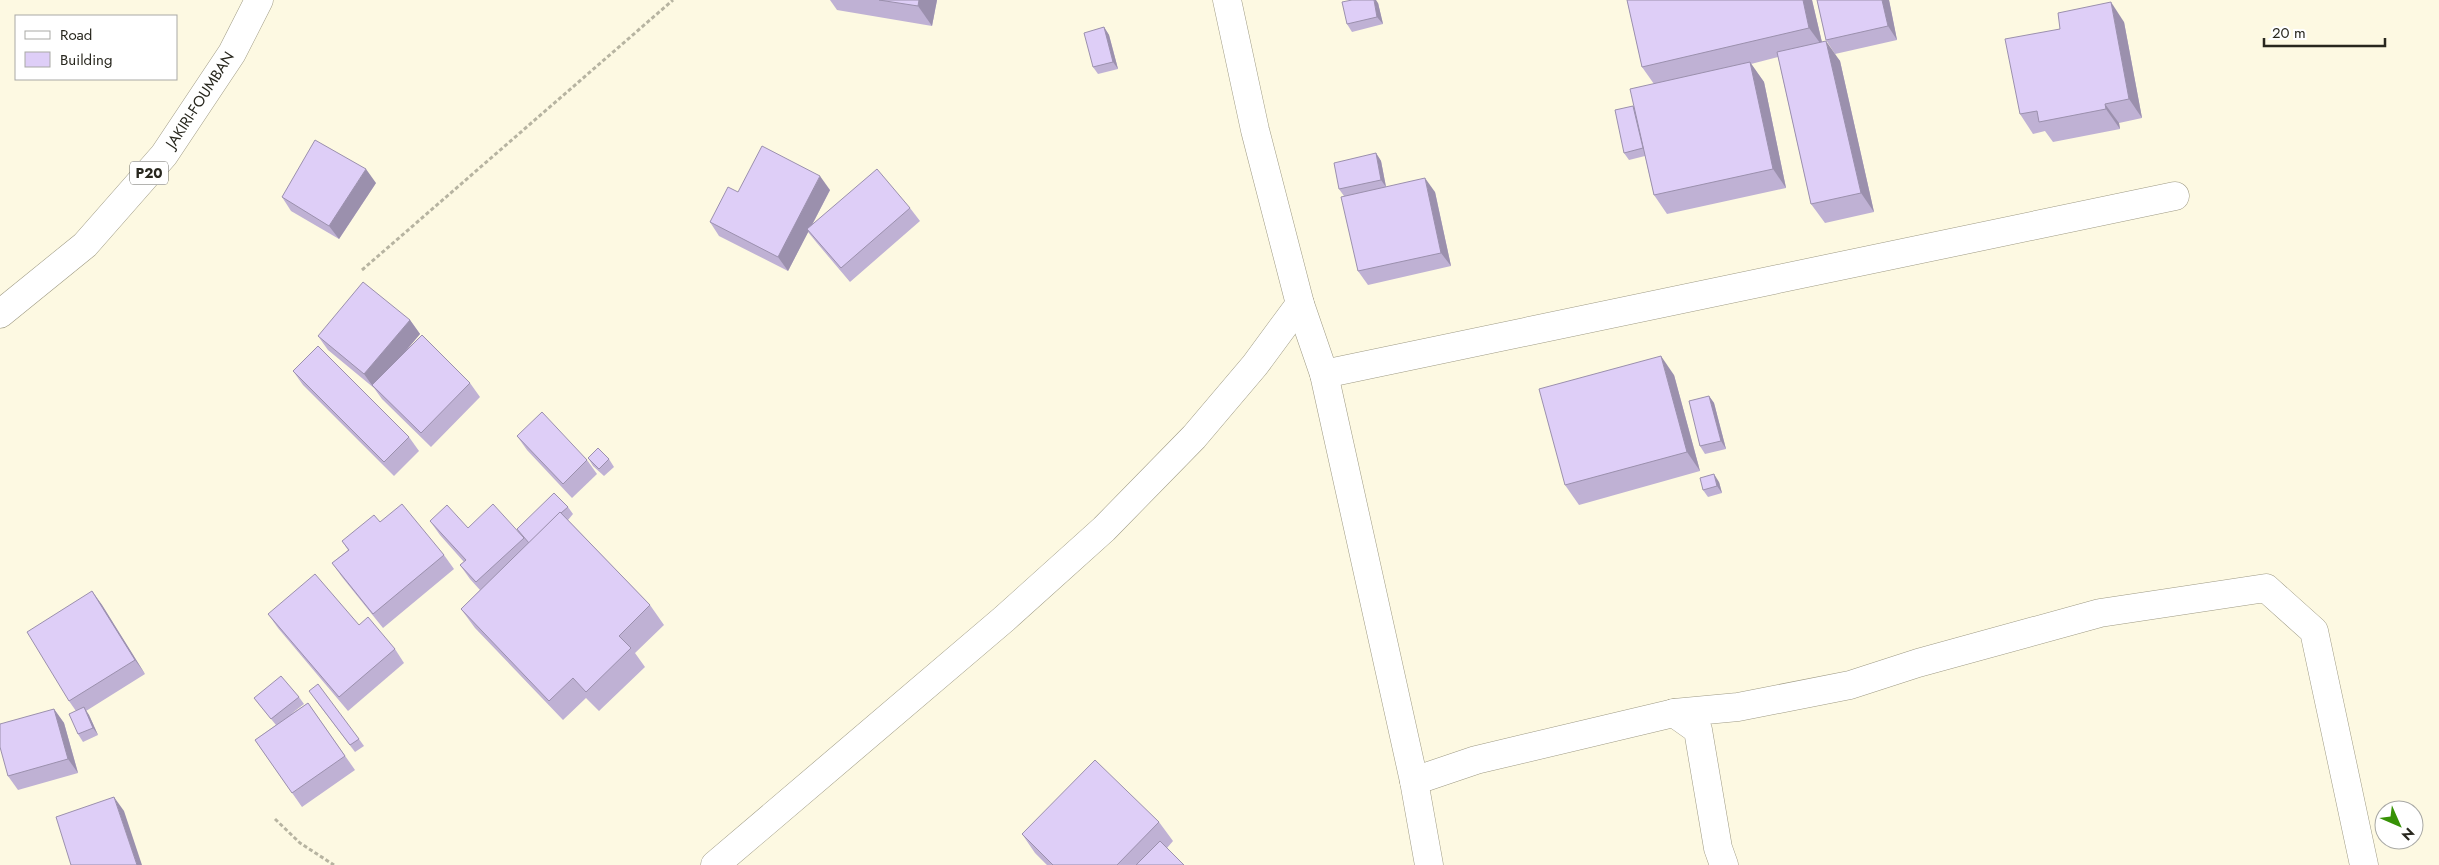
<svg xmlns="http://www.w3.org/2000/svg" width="2439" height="865" viewBox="0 0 2439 865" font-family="Jost,sans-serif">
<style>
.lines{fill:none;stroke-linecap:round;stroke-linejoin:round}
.street-casing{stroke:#9e9a84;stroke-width:29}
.primary-casing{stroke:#9e9a84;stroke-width:29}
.path{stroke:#b7b4a1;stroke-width:3;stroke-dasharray:4 2.5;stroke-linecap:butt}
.street{stroke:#fff;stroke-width:28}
.primary{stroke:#fff;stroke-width:28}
.wall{fill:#bfb1d4}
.shaded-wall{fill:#9b90ad}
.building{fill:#decef7;stroke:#9b90ad}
.labels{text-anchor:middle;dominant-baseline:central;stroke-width:4;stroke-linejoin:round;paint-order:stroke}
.shield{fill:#fff;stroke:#686862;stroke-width:1}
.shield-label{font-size:14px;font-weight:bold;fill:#28271e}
.street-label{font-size:15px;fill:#28271e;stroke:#fff}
</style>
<rect width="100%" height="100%" fill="#fdf9e2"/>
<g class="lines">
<defs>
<g id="street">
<path d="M1227 0 1255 130 1300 304 1324 374 1414 781 1429 865"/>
<path d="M1324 374 2175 196"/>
<path d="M1674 713 1738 707 1850 685 1918 663 2100 613 2266 588 2314 631 2364 865"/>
<path d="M1414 781 1476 760 1674 713 1698 730 1718 848 1724 865"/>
<path d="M715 865 1004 619 1104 529 1194 437 1255 365 1300 304"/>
</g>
<path id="primary" d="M0 314 85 245 164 155 232 53 259 0"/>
</defs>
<use href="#street" class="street-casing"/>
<use href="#primary" class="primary-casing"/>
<g class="path">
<path d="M362 270 673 0"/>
<path d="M275 819 300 843 334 865"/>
</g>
<use href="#street" class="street"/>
<use href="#primary" class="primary"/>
</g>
<g class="wall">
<path d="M830 0H937L932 26 837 10Z"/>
<path d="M1627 0H1812L1822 42 1840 61 1874 212 1825 223 1811 204 1778 57 1751 64 1764 82 1786 188 1667 214 1654 195 1645 156 1629 160 1624 153 1633 106 1635 108 1654 84 1642 67Z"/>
<path d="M1817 0H1889L1897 40 1835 54 1826 40Z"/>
<path d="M1378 3 1383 24 1352 32 1347 24Z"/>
<path d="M2124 22 2142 118 2119 123 2120 129 2053 142 2045 131 2033 134 2020 114Z"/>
<path d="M1104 27 1109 35 1118 69 1098 74 1093 67Z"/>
<path d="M1376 153 1381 161 1386 187 1435 192 1451 266 1368 285 1358 271 1344 196 1339 189Z"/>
<path d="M376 183 339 239 291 211 282 197Z"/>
<path d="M830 190 812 225 910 208 920 221 850 282 817 243 808 232 788 271 719 236 710 222 738 192Z"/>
<path d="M410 320 420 334 399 359 470 383 480 397 431 447 382 399 374 388 328 350 318 336Z"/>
<path d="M293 371 409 437 419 451 394 476 303 385Z"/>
<path d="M1674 375 1700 471 1579 505 1565 485Z"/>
<path d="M1709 396 1714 403 1726 449 1705 454 1700 446Z"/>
<path d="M517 436 587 460 597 474 572 498 527 450Z"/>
<path d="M588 458 609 459 614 467 604 476 593 466Z"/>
<path d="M1719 482 1722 493 1708 497 1703 490Z"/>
<path d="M568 507 573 514 568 520 650 605 664 625 635 653 645 667 599 711 586 698 563 720 475 628 461 609 480 590 470 579 460 565 464 562 440 535 430 521 468 528 518 531Z"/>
<path d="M380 522 444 555 454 569 383 628 342 577 332 563 348 550 342 541Z"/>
<path d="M92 591 102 605 145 674 86 711 89 715 98 735 83 742 78 734 76 711 69 701Z"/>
<path d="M268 614 359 625 395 649 404 663 348 711 278 628Z"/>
<path d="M299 697 304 704 291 714 308 703 355 770 302 807 255 740 276 725 254 698Z"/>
<path d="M314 698 359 739 364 746 355 752Z"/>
<path d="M54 709 64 723 78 773 18 790 8 776Z"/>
<path d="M1159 822 1173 841 1167 848 1184 865H1047L1035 853 1022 834Z"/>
</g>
<g class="shaded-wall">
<path d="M919 0H937L932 26 918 6Z"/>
<path d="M1374 0H1376L1378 3 1383 24 1377 17Z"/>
<path d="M1803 0H1812L1823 47 1809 28Z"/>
<path d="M1882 0H1889L1897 40 1888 26Z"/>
<path d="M2111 2 2124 22 2142 118 2129 99Z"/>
<path d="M1104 27 1109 35 1118 69 1113 62Z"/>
<path d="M1826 41 1840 61 1874 212 1861 193Z"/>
<path d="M1750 62 1764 82 1786 188 1773 169Z"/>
<path d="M2105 104 2119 123 2120 129 2106 109Z"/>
<path d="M1376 153 1381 161 1386 187 1381 180Z"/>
<path d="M366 169 376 183 339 239 329 226Z"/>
<path d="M820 176 830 190 788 271 778 257Z"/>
<path d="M1425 178 1435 192 1451 266 1441 253Z"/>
<path d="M410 320 420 334 375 387 372 385 374 388 364 374Z"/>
<path d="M1661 356 1674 375 1700 471 1687 452Z"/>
<path d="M1709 396 1714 403 1726 449 1721 441Z"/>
<path d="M1714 474 1719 482 1722 493 1717 486Z"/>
<path d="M92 591 102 605 145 674 135 660Z"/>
<path d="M84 707 89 715 98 735 93 728Z"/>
<path d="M54 709 64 723 78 773 68 759Z"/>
<path d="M114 797 124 811 142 865H137Z"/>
</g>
<g class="building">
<path d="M879 0H919L918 6Z"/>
<path d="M1352 0H1374L1377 17 1347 24 1342 2Z"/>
<path d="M1627 0H1803L1809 28 1642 67Z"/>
<path d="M1817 0H1882L1888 26 1826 40Z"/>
<path d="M2111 2 2129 99 2105 104 2106 109 2039 122 2037 111 2020 114 2005 39 2060 29 2058 13Z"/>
<path d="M1104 27 1113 62 1093 67 1084 33Z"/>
<path d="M1826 41 1861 193 1811 204 1777 52Z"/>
<path d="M1750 62 1773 169 1654 195 1630 89Z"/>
<path d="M1633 106 1643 148 1624 153 1615 110Z"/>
<path d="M315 140 366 169 329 226 282 197Z"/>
<path d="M762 146 820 176 778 257 710 222 728 187 738 192Z"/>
<path d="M1376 153 1381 180 1339 189 1334 163Z"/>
<path d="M877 169 910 208 841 268 807 229Z"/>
<path d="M1425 178 1441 253 1358 271 1341 197Z"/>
<path d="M363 282 410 320 364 374 318 336Z"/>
<path d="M422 335 470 383 421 433 372 385Z"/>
<path d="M318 346 409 437 384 462 293 371Z"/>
<path d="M1661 356 1687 452 1565 485 1539 389Z"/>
<path d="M1709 396 1721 441 1700 446 1689 401Z"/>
<path d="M542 412 587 460 563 484 517 436Z"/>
<path d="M598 448 609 459 599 469 588 458Z"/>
<path d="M1714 474 1717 486 1703 490 1700 478Z"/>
<path d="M554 493 568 507 561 513 560 512 529 543 517 529Z"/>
<path d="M402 504 444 555 373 614 332 563 349 550 342 541 374 515 380 522Z"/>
<path d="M493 504 524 538 476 582 460 565 466 560 430 521 447 505 468 528Z"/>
<path d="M560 512 650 605 619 636 631 648 586 692 573 678 549 701 461 609Z"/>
<path d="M315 574 359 625 368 617 395 649 339 697 268 614Z"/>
<path d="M92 591 135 660 69 701 27 632Z"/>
<path d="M281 676 299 697 271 719 254 698Z"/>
<path d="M318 684 359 739 350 745 309 691Z"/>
<path d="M308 703 345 756 292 793 255 740Z"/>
<path d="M84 707 93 728 78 734 69 714Z"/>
<path d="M54 709 68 759 8 776 0 747V724Z"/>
<path d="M1095 760 1159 822 1117 865H1053L1022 834Z"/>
<path d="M114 797 137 865H71L56 817Z"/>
<path d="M1160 841 1184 865H1136Z"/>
</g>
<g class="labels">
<rect class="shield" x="130" y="161.5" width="38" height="23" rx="4"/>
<g class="shield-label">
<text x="149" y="173">P20</text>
</g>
<g class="street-label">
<text transform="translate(200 100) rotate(-57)">JAKIRI-FOUMBAN</text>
</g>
</g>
<rect x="15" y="15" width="162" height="65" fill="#ffffff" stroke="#a9a9a5"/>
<rect x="25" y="31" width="25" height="8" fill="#ffffff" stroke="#a9a9a5"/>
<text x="60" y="40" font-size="15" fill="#28271e">Road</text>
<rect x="25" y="52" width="25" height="15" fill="#decef7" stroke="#a9a9a5"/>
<text x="60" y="65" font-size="15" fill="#28271e">Building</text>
<g transform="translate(2399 825) rotate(135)"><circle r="24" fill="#ffffff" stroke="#a9a9a5"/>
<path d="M0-4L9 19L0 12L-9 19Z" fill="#379206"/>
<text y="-8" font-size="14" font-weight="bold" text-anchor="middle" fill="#28271e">N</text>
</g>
<path d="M2264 38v8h121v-8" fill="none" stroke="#28271e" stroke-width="2.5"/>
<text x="2272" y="38" font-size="15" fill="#28271e" stroke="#ffffff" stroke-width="4" paint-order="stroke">20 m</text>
</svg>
